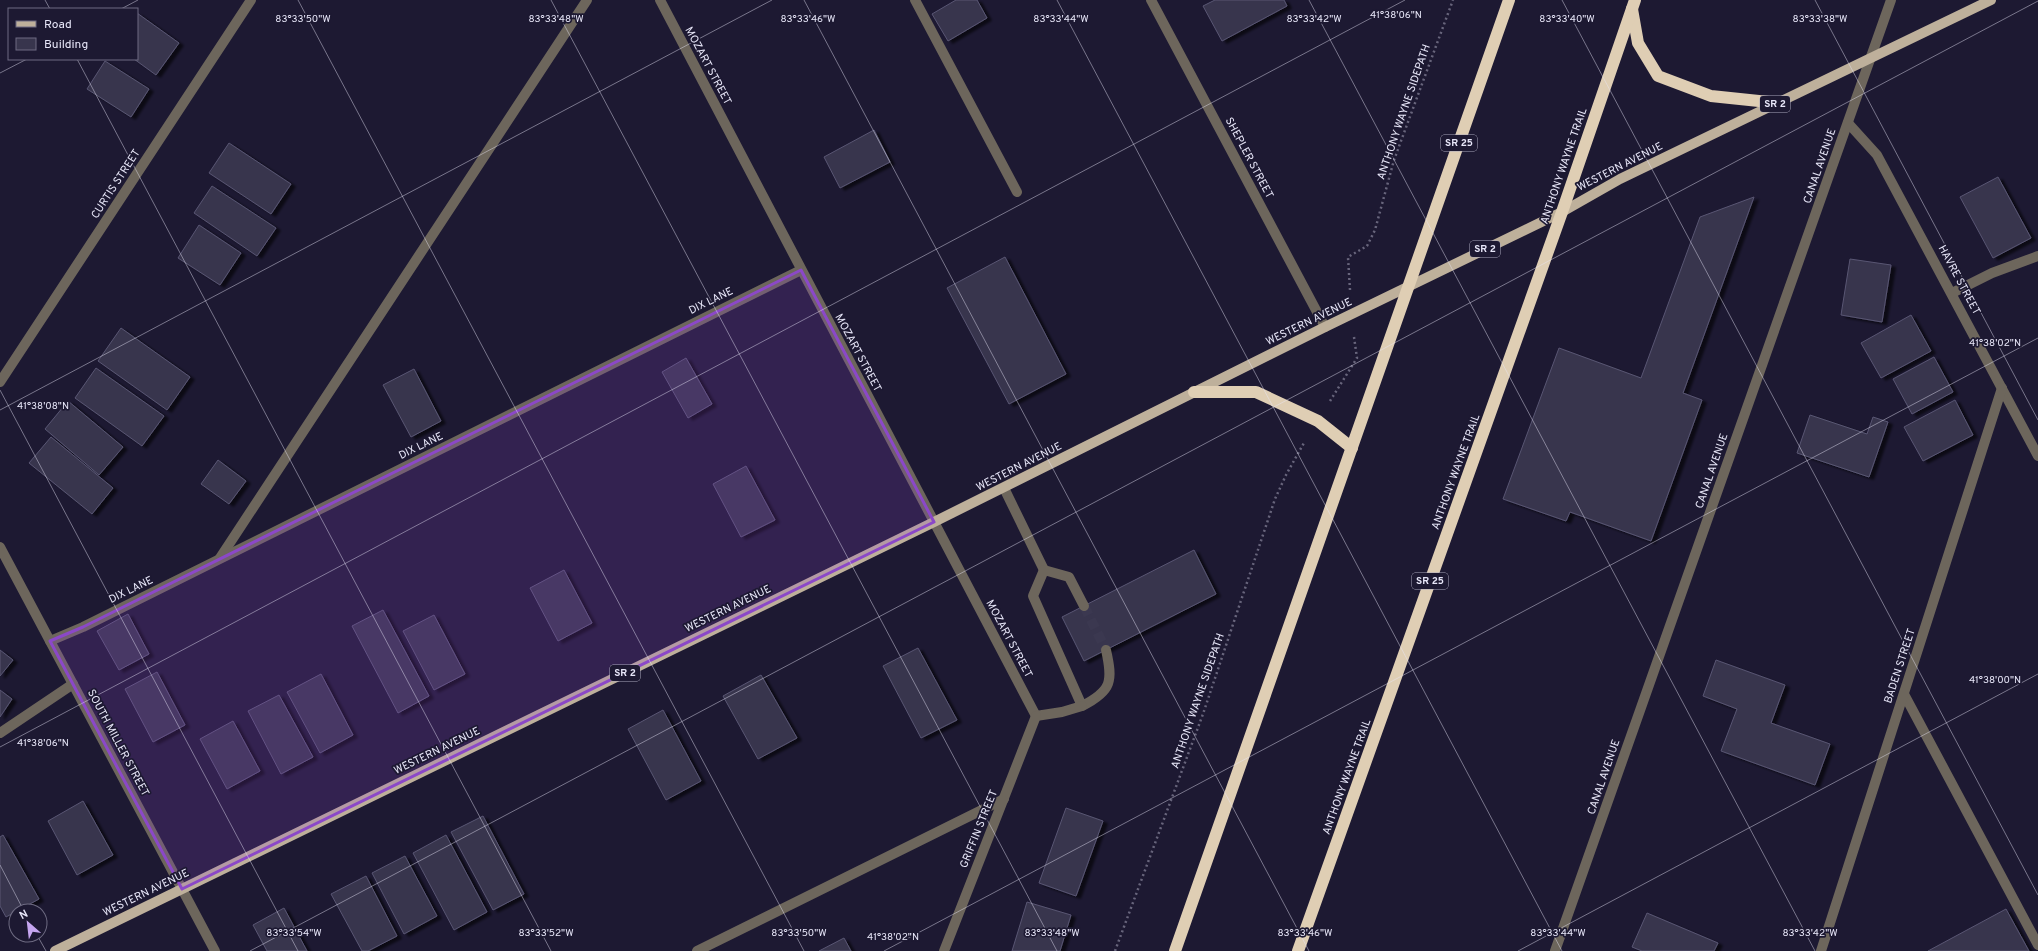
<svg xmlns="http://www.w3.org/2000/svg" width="2038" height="951" viewBox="0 0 2038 951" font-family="Overpass,sans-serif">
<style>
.building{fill:#38354d;stroke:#595673;filter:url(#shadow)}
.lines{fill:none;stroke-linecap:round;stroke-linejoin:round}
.minor-tunnel{stroke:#3b3850;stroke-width:10;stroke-dasharray:10 5;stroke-linecap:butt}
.path{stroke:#68657c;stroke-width:2.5;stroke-dasharray:2 3;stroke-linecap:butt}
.minor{stroke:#6d665c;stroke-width:10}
.major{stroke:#beb09b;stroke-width:10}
.highway{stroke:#dfceb4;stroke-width:12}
.marked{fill:#8b48c8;fill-opacity:0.2;stroke:#8b48c8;stroke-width:3;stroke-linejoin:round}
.ticks{fill:none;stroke:#e8e7f9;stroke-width:1;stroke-opacity:0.45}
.labels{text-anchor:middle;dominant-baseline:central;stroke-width:3.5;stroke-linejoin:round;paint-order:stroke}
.shield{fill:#1d1932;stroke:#aba9bd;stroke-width:1}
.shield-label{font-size:10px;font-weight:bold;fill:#e8e7f9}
.street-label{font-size:11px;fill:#e8e7f9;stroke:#1d1932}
.ticks-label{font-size:10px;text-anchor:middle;fill:#e8e7f9;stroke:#1d1932;stroke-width:3.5;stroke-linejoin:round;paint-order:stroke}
</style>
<defs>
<filter id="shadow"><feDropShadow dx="4.5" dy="2.5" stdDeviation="1" flood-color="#0009"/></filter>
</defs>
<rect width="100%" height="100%" fill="#1d1932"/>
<g class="building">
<path d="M956 0H977L987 18 948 41 932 14Z"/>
<path d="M1215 0H1284L1287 6 1222 41 1203 6Z"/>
<path d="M137 13 179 43 156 75 134 59H137Z"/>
<path d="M105 61 149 89 131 117 87 89Z"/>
<path d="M874 130 890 162 840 188 824 157Z"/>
<path d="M229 143 291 184 271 214 209 173Z"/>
<path d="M1998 177 2031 238 1993 258 1960 197Z"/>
<path d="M212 186 276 228 257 256 194 213Z"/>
<path d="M1754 197 1683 393 1702 400 1651 541 1570 512 1566 521 1503 499 1559 348 1641 378 1700 217Z"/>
<path d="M199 225 241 253 220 285 178 258Z"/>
<path d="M1005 257 1066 374 1009 404 947 288Z"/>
<path d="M1850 259 1891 265 1882 322 1841 315Z"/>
<path d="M1911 315 1931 351 1881 378 1861 343Z"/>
<path d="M121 328 190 377 167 410 98 361Z"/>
<path d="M1934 357 1953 392 1912 414 1893 379Z"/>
<path d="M686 358 712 404 688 418 662 372Z"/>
<path d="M96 368 164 416 142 446 75 398Z"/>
<path d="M414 369 441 421 411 437 383 385Z"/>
<path d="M1955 400 1973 435 1923 461 1904 427Z"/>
<path d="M68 401 123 447 99 475 45 429Z"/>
<path d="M1810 415 1867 434 1873 417 1888 422 1869 477 1797 453Z"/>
<path d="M51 437 113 488 92 514 29 463Z"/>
<path d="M218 460 246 481 229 504 201 484Z"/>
<path d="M746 466 775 520 741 537 713 484Z"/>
<path d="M1194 550 1216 594 1084 661 1062 617Z"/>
<path d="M564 570 592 623 558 641 530 588Z"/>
<path d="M383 610 429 696 398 713 352 626Z"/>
<path d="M128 614 149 654 119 670 97 631Z"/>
<path d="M434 615 465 674 434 690 403 631Z"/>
<path d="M918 648 957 720 921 738 883 666Z"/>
<path d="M0 650 13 660 0 676Z"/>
<path d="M1716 660 1785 685 1771 723 1830 744 1815 785 1721 751 1737 709 1703 696Z"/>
<path d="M157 672 185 725 153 742 125 689Z"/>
<path d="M321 674 353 735 320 753 287 692Z"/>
<path d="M761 675 797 738 758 759 723 696Z"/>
<path d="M0 690 12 699 0 717Z"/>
<path d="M279 695 313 757 281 774 248 711Z"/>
<path d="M663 710 701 781 666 800 628 729Z"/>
<path d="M233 721 260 771 227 789 200 739Z"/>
<path d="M83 801 113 855 77 875 48 821Z"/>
<path d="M1066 808 1103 821 1076 896 1039 883Z"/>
<path d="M483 816 524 894 493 910 451 832Z"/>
<path d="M3 835 39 899 6 917 0 906V837Z"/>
<path d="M446 835 487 912 454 930 413 853Z"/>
<path d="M405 856 437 916 404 934 372 873Z"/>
<path d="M366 876 397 936 368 951H362L331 894Z"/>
<path d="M1027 902 1071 915 1060 951H1012Z"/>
<path d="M284 908 307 951H267L253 925Z"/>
<path d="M2006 909 2029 951H1928Z"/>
<path d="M1647 913 1718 943 1714 951H1642L1632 947Z"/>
<path d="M844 938 851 951H819Z"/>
</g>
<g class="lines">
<path class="minor-tunnel" d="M1084 606 1106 650"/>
<g class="path">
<path d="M1350 290 1348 257 1367 246 1375 230 1394 160 1453 0"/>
<path d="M1330 401 1357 358 1354 337"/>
<path d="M1115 951 1203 714 1275 499 1286 475 1305 441"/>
</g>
<g class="minor">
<path d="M660 0 1036 716"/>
<path d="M915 0 1017 192"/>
<path d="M1151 0 1325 327"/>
<path d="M1848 123 1877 155 2038 456"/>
<path d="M1952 293 1992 273 2038 256"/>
<path d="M0 382 251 0"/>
<path d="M1004 488 1044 570"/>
<path d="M0 547 215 951"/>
<path d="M220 558 587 0"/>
<path d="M1084 606 1069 577 1044 570 1033 596 1082 706C1112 691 1113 681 1106 650"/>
<path d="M50 641 83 627 801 270"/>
<path d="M1904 694 2038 945"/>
<path d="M1036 716 1062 712 1082 706"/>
<path d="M0 733 73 684"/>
<path d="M697 951 1004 799"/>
<path d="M944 951 1036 716"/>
<path d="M1555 951 1891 0"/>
<path d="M1821 951 2002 388"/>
</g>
<path class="major" d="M55 951 934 522 1325 327 1562 212 1620 179 1991 0"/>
<g class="highway">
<path d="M1632 9 1638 43 1658 76 1711 96 1778 103"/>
<path d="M1194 392H1256L1318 421 1352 448"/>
<path d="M1175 951 1509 0"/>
<path d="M1298 951 1562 212 1635 0"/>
</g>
</g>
<path class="marked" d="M801 270 934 522 182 889 50 641 83 627Z"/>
<path class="ticks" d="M45 0 50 9M298 0 804 951M551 0 1057 951M804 0 1309 951M1057 0 1562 951M1309 0 1815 951M1562 0 2038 895M1815 0 2038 420M121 9 138 0M77 59 551 951M0 73 27 59M0 390 298 951M0 410 772 0M0 747 1405 0M0 865 24 911M37 935 46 951M250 951 2038 1M884 951 2038 338M1518 951 2038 674"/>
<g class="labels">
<g class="shield">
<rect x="1760" y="96" width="30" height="16" rx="3"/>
<rect x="1441" y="135" width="36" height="16" rx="3"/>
<rect x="1470" y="241" width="30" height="16" rx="3"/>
<rect x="1412" y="573" width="36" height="16" rx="3"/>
<rect x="610" y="665" width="30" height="16" rx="3"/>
</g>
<g class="shield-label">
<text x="1775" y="104">SR 2</text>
<text x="1459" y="143">SR 25</text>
<text x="1485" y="249">SR 2</text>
<text x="1430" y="581">SR 25</text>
<text x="625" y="673">SR 2</text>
</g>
<g class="street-label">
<text transform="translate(708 66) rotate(62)">MOZART STREET</text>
<text transform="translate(1404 112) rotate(-71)">ANTHONY WAYNE SIDEPATH</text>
<text transform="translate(1249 158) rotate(62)">SHEPLER STREET</text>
<text transform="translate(1564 166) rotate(-71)">ANTHONY WAYNE TRAIL</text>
<text transform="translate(1820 166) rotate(-71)">CANAL AVENUE</text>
<text transform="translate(1620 167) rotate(-27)">WESTERN AVENUE</text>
<text transform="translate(116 184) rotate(-57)">CURTIS STREET</text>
<text transform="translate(1959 280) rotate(62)">HAVRE STREET</text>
<text transform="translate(711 301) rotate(-26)">DIX LANE</text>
<text transform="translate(1309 322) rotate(-26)">WESTERN AVENUE</text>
<text transform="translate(858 353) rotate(62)">MOZART STREET</text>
<text transform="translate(421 446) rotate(-26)">DIX LANE</text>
<text transform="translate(1019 467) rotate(-27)">WESTERN AVENUE</text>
<text transform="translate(1712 471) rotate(-71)">CANAL AVENUE</text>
<text transform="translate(1456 472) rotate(-70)">ANTHONY WAYNE TRAIL</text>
<text transform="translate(131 590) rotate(-26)">DIX LANE</text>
<text transform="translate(728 609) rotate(-26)">WESTERN AVENUE</text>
<text transform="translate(1009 639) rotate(62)">MOZART STREET</text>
<text transform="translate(1900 666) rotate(-72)">BADEN STREET</text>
<text transform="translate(1198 701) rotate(-71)">ANTHONY WAYNE SIDEPATH</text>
<text transform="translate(118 743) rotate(62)">SOUTH MILLER STREET</text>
<text transform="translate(437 751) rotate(-26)">WESTERN AVENUE</text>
<text transform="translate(1347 777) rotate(-70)">ANTHONY WAYNE TRAIL</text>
<text transform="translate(1604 777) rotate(-71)">CANAL AVENUE</text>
<text transform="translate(979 829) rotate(-68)">GRIFFIN STREET</text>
<text transform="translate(146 893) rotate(-26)">WESTERN AVENUE</text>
</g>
</g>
<g class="ticks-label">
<text x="1396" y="18">41°38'06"N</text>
<text x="303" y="22">83°33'50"W</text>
<text x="556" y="22">83°33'48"W</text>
<text x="808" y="22">83°33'46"W</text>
<text x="1061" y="22">83°33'44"W</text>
<text x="1314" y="22">83°33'42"W</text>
<text x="1567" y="22">83°33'40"W</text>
<text x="1820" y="22">83°33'38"W</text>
<text x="1995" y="346">41°38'02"N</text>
<text x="43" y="409">41°38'08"N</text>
<text x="1995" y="683">41°38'00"N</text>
<text x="43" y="746">41°38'06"N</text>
<text x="294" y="936">83°33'54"W</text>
<text x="546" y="936">83°33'52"W</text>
<text x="799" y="936">83°33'50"W</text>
<text x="1052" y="936">83°33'48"W</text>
<text x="1305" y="936">83°33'46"W</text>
<text x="1558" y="936">83°33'44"W</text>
<text x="1810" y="936">83°33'42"W</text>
<text x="893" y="940">41°38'02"N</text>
</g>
<rect x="8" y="8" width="130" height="52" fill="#1d1932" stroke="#6e6b82"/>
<rect x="16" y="21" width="20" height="6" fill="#beb09b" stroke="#6e6b82"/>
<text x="44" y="28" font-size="12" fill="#e8e7f9">Road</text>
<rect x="16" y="38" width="20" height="12" fill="#38354d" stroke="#6e6b82"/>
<text x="44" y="48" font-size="12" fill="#e8e7f9">Building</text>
<g transform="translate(28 923) rotate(332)"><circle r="19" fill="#1d1932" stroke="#6e6b82"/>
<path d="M0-3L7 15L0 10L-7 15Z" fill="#c6a6f0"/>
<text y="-6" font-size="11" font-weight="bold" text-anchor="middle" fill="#e8e7f9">N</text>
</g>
</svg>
